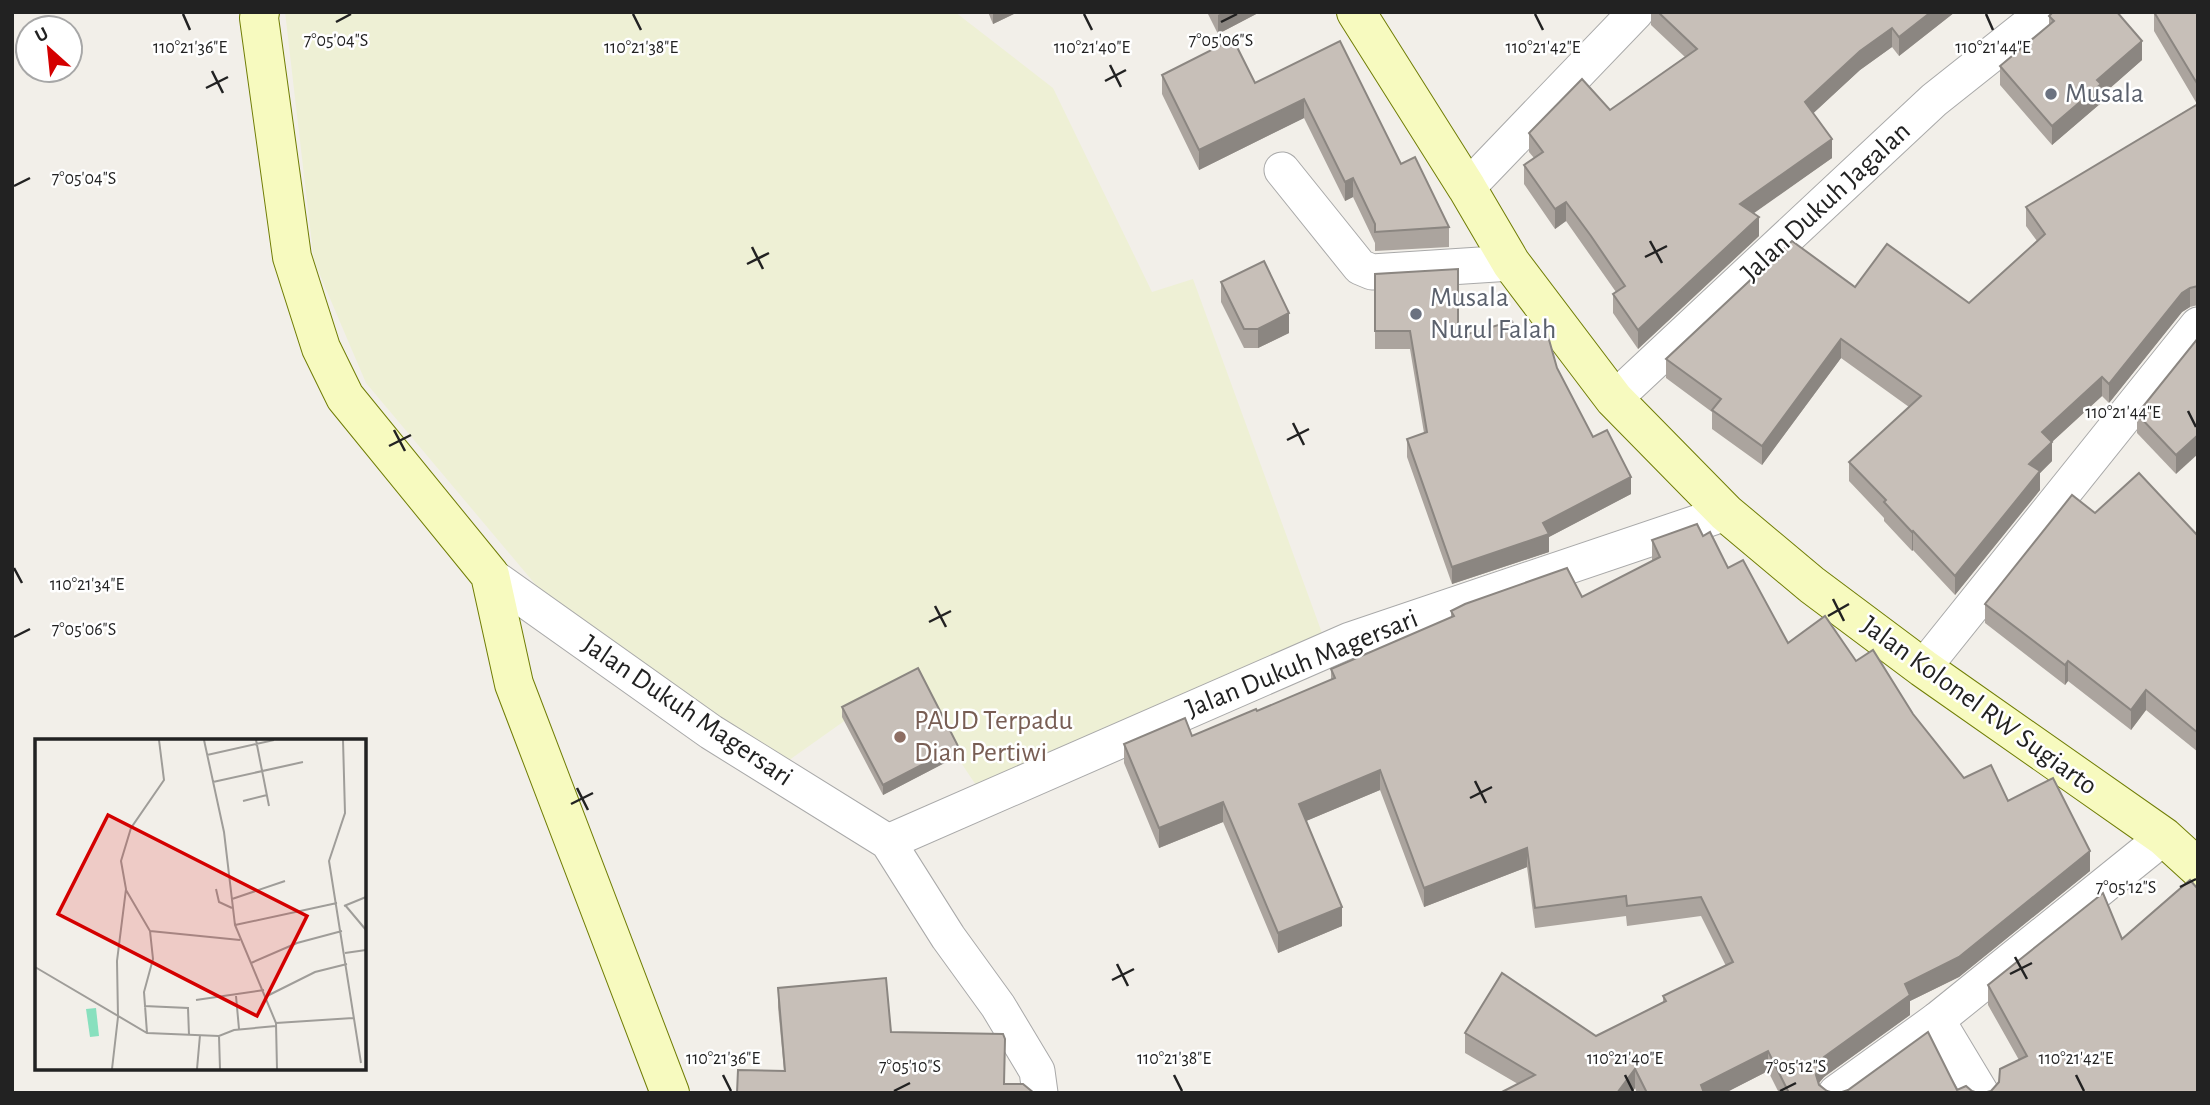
<svg xmlns="http://www.w3.org/2000/svg" width="2210" height="1105" viewBox="0 0 2210 1105" font-family="'Alegreya Sans',sans-serif">
<style>
.farmland{fill:#eef0d5}
.lines{fill:none;stroke-linecap:round;stroke-linejoin:round}
.street-casing{stroke:#a9a9a9;stroke-width:37}
.secondary-casing{stroke:#707d05;stroke-width:40}
.street{stroke:#fff;stroke-width:35}
.secondary{stroke:#f7fabf;stroke-width:38}
.wall{fill:#aba49e}
.shaded-wall{fill:#8b8681}
.building{fill:#c7bfb8;stroke:#8b8681;stroke-width:2}
.ticks{fill:none;stroke:#222;stroke-width:2.5}
.worship-dot{fill:#6b7280;stroke:#fff;stroke-width:2.5}
.education-dot{fill:#8d6e63;stroke:#fff;stroke-width:2.5}
.labels{text-anchor:middle;dominant-baseline:central;stroke-width:5;stroke-linejoin:round;paint-order:stroke}
.worship-label{font-size:28px;fill:#5b616d;stroke:#fff;text-anchor:start}
.street-label{font-size:28px;fill:#222;stroke:#fff}
.education-label{font-size:28px;fill:#785e54;stroke:#fff;text-anchor:start}
.inset-road{fill:none;stroke:#9f9d99;stroke-width:2}
.view{fill:#d40000;fill-opacity:0.15;stroke:#d40000;stroke-width:3.5}
.inset-edge{fill:none;stroke:#222;stroke-width:3.5}
.ticks-label{font-size:18px;text-anchor:middle;fill:#222;stroke:#fff;stroke-width:5;stroke-linejoin:round;paint-order:stroke}
</style>
<rect width="100%" height="100%" fill="#f2efe9"/>
<path class="farmland" d="M285 12H955L1053 88 1152 292 1193 279 1326 644 982 794 915 694 857 712 785 763 546 597 366 383 314 261Z"/>
<g class="lines">
<defs>
<g id="street">
<path d="M1282 170 1360 267 1372 272 1511 263"/>
<path d="M1467 188 1636 12"/>
<path d="M1614 399 1934 100 2045 12"/>
<path d="M490 575 711 732 888 842 948 937 998 1006 1037 1071 1040 1093"/>
<path d="M1923 668 2198 325"/>
<path d="M888 842 1350 640 1726 513"/>
<path d="M1937 1020 1981 1093"/>
<path d="M1836 1093 1937 1020 2164 837"/>
</g>
<g id="secondary">
<path d="M260 12 259 18 292 257 321 348 345 397 490 575 514 684 670 1093"/>
<path d="M1356 12 1467 188 1511 263 1614 399 1726 513 1812 585 1923 668 2164 837 2198 868"/>
</g>
</defs>
<use href="#street" class="street-casing"/>
<use href="#secondary" class="secondary-casing"/>
<use href="#street" class="street"/>
<use href="#secondary" class="secondary"/>
</g>
<g class="wall">
<path d="M988 12H1018L993 24Z"/>
<path d="M1207 12H1260L1218 34Z"/>
<path d="M1651 12H1955L1899 56 1892 47 1860 70 1813 113 1832 158 1753 213 1759 236 1638 349 1613 313V294L1616 292 1566 221 1555 229 1524 184V165L1534 158 1529 152V133L1610 110 1685 57 1651 25Z"/>
<path d="M2154 12H2198V305L2190 307 2182 312 2109 403 2102 396 2052 442V461L2040 473V490L1955 595 1913 550 1912 551 1884 521V518L1849 481V462L1909 407 1841 358 1762 465 1712 429V412L1666 378V359L1855 287 1969 303 2037 241 2026 226V207L2197 104 2154 31Z"/>
<path d="M2049 16 2142 60 2101 96V103L2052 145 2000 85V66L2049 25Z"/>
<path d="M1340 41 1401 164 1449 227V247L1375 251V243L1353 197 1345 201 1304 118 1199 170 1162 94V75L1255 83Z"/>
<path d="M1375 274 1458 337H1517L1557 368 1593 437 1631 494 1549 537V552L1452 584 1407 457V439L1424 433 1410 349H1375Z"/>
<path d="M1221 282 1289 333 1258 348H1244L1221 302Z"/>
<path d="M2198 338 2176 474 2137 433V414Z"/>
<path d="M2095 513 2198 536V752L2146 710 2131 730 2068 681 2065 685 1985 623V604Z"/>
<path d="M1703 536 1788 643 1856 661 1913 714 1964 778 2008 801 2090 871 1959 977 1910 1001V1015L1824 1077 1819 1083 1827 1091 1834 1093H1779L1768 1071 1725 1093H1637L1635 1088 1632 1093H1500L1518 1084 1465 1053V1033L1596 1036 1663 1002V996L1726 966 1701 916 1627 926 1626 916 1535 928 1527 867 1424 907 1380 790 1306 821 1342 926 1278 953 1223 822 1159 848 1124 763V744L1192 736 1257 711 1331 680V669L1451 617V611L1582 597 1652 561V540Z"/>
<path d="M842 707 958 756 883 795 842 717Z"/>
<path d="M2198 889 1991 1091 2019 1060 1988 1005V985L2122 939Z"/>
<path d="M778 988 891 1032 1005 1084 784 1071 778 1007Z"/>
</g>
<g class="shaded-wall">
<path d="M996 12H1018L993 24V14Z"/>
<path d="M1223 12H1260L1218 34V15Z"/>
<path d="M1931 12H1955L1899 56V37Z"/>
<path d="M1892 28V47L1860 70 1805 121V102L1860 51Z"/>
<path d="M2142 41V60L2101 96V103L2052 145V126L2097 80Z"/>
<path d="M1304 99V118L1199 170V150Z"/>
<path d="M1832 139V158L1740 223V204Z"/>
<path d="M1353 178V197L1345 201V182Z"/>
<path d="M1566 202V221L1555 229V209Z"/>
<path d="M1759 217V236L1638 349V330Z"/>
<path d="M2190 288V307L2182 312 2109 403V384L2182 293Z"/>
<path d="M1289 313V333L1258 348V329Z"/>
<path d="M1841 339V358L1762 465V446Z"/>
<path d="M2102 377V396L2042 451V432Z"/>
<path d="M2198 435V454L2176 474V455Z"/>
<path d="M2052 442V461L2040 473V490L1955 595V576L2029 464Z"/>
<path d="M1631 477V494L1549 537V552L1452 584V567L1543 523Z"/>
<path d="M1913 531V550L1912 551V532Z"/>
<path d="M2068 661V681L2065 685V665Z"/>
<path d="M2146 690V710L2131 730V710Z"/>
<path d="M958 746V756L883 795V785Z"/>
<path d="M1380 770V790L1299 824V804Z"/>
<path d="M1223 802V822L1159 848V828Z"/>
<path d="M1527 848V867L1424 907V888Z"/>
<path d="M2090 851V871L1959 977 1910 1001V1015L1824 1077 1818 1084 1816 1075 1818 1065 1824 1057 1905 984Z"/>
<path d="M1342 907V926L1278 953V933Z"/>
<path d="M1768 1051V1071L1725 1093H1701V1085Z"/>
<path d="M1635 1069V1088L1632 1093H1617Z"/>
</g>
<g class="building">
<path d="M1658 12H1931L1899 37 1892 28 1860 51 1805 102 1832 139 1740 204 1759 217 1638 330 1613 294 1625 286 1591 236 1566 202 1555 209 1524 165 1543 152 1529 133 1582 79 1610 110 1697 49Z"/>
<path d="M2053 12H2117L2142 41 2097 80 2101 84 2052 126 2000 66 2054 21 2049 16Z"/>
<path d="M2154 12H2198V85Z"/>
<path d="M1233 39 1255 83 1340 41 1401 164 1415 157 1449 227 1375 232V224L1353 178 1345 182 1304 99 1199 150 1162 75Z"/>
<path d="M2198 104V286L2190 288 2182 293 2109 384 2102 377 2042 432 2052 442 2029 464 2040 471 1955 576 1913 531 1912 532 1884 502 1886 500 1849 462 1921 396 1841 339 1762 446 1712 410 1721 399 1666 359 1792 241 1855 287 1887 244 1969 303 2045 234 2026 207Z"/>
<path d="M1264 261 1289 313 1258 329H1244L1221 282Z"/>
<path d="M1458 269V337L1512 321 1517 337 1546 329 1557 368 1593 437 1607 430 1631 477 1543 523 1549 534 1452 567 1407 439 1427 432 1410 331H1375V274Z"/>
<path d="M2198 338V435L2176 455 2137 414Z"/>
<path d="M2139 473 2198 536V733L2146 690 2131 710 2068 661 2065 665 1985 604 2072 495 2095 513Z"/>
<path d="M1697 524 1703 536 1710 532 1728 568 1743 560 1788 643 1825 616 1856 661 1873 650 1913 714 1964 778 1991 765 2008 801 2053 778 2090 851 1959 957 1905 984 1910 995 1824 1057 1818 1065 1816 1075 1819 1085 1827 1091 1834 1093H1789L1768 1051 1701 1085 1704 1093H1647L1635 1069 1617 1093H1500L1535 1075 1465 1033 1502 973 1596 1036 1666 1001 1663 996 1733 962 1701 897 1627 906 1626 896 1535 908 1527 848 1424 888 1380 770 1299 804 1342 907 1278 933 1223 802 1159 828 1124 744 1185 718 1192 736 1256 709 1257 711 1335 678 1331 669 1454 616 1451 611 1465 604 1567 568 1582 597 1660 557 1652 540Z"/>
<path d="M918 668 958 746 883 785 842 707Z"/>
<path d="M2190 880 2198 889V1093H1983L1991 1091 1999 1082 2000 1069 2027 1056 1988 985 2103 893 2122 939Z"/>
<path d="M886 978 891 1032 1003 1034 1005 1039 1004 1084H1023L1034 1093H737L738 1070 785 1071 778 988Z"/>
<path d="M1928 1032 1957 1090 1966 1086 1972 1091 1978 1093H1839L1848 1090Z"/>
</g>
<path class="ticks" d="M183 14 190 30M633 14 641 30M1084 14 1092 30M1535 14 1543 30M1986 14 1993 30M336 22 351 14M1221 22 1237 14M1110 65 1121 87M212 71 223 93M1105 81 1126 70M206 88 228 77M14 186 30 178M1650 241 1662 263M752 247 763 269M1645 257 1667 246M747 264 769 253M2188 411 2196 427M1293 423 1304 445M394 430 405 451M1287 440 1309 429M389 446 411 435M14 568 22 583M1833 599 1844 621M935 606 946 627M1828 616 1849 604M929 622 951 611M14 637 30 629M1475 781 1486 803M577 788 588 810M1470 798 1492 787M571 804 593 793M2180 887 2196 879M2015 957 2027 979M1117 964 1128 986M2010 974 2032 963M1112 980 1134 969M723 1075 731 1091M1174 1075 1182 1091M1625 1075 1633 1091M2076 1075 2084 1091M894 1091 910 1083M1780 1091 1796 1083"/>
<g class="worship-dot">
<circle cx="2051" cy="94" r="7"/>
<circle cx="1416" cy="314" r="7"/>
</g>
<circle class="education-dot" cx="900" cy="737" r="7"/>
<g class="labels">
<g class="worship-label">
<text x="2065" y="94">Musala</text>
<text x="1430" y="298">Musala<tspan x="1430" dy="32">Nurul Falah</tspan></text>
</g>
<g class="street-label">
<text transform="translate(1826 202) rotate(-43)">Jalan Dukuh Jagalan</text>
<text transform="translate(1302 664) rotate(-22)">Jalan Dukuh Magersari</text>
<text transform="translate(1979 706) rotate(36)">Jalan Kolonel RW Sugiarto</text>
<text transform="translate(687 711) rotate(34)">Jalan Dukuh Magersari</text>
</g>
<g class="education-label">
<text x="914" y="721">PAUD Terpadu<tspan x="914" dy="32">Dian Pertiwi</tspan></text>
</g>
</g>
<g transform="translate(35 739)">
<rect width="331" height="331" fill="#f2efe9"/>
<path d="M61 269 64 297 55 298 51 270Z" fill="#88e0be"/>
<path class="inset-road" d="M169 1 189 93 200 186 241 284 242 330M221 1 234 67M308 1 310 74 294 122 326 324M172 16 239 1M178 43 268 23M208 62 232 56M181 150 184 163 197 169M91 151 115 192 118 220 109 253 112 294M197 160 250 142M310 166 331 191M309 167 331 158M200 186 302 164M115 192 205 201M310 214 331 211M216 224 262 204 307 192M0 228 112 294 184 297 199 291 241 287M201 257 204 290M232 257 280 233 312 225M161 261 229 251M109 267 153 269 154 296M241 284 318 279M184 297 185 330M77 330 83 278 82 222 91 150 86 122 96 89 129 41 124 1M162 330 165 296"/>
<path class="view" d="M73 76 272 177 222 277 23 175Z"/>
<rect width="331" height="331" class="inset-edge"/>
</g>
<g class="ticks-label">
<text x="336" y="46">7°05'04"S</text>
<text x="1221" y="46">7°05'06"S</text>
<text x="190" y="53">110°21'36"E</text>
<text x="641" y="53">110°21'38"E</text>
<text x="1092" y="53">110°21'40"E</text>
<text x="1543" y="53">110°21'42"E</text>
<text x="1993" y="53">110°21'44"E</text>
<text x="84" y="184">7°05'04"S</text>
<text x="2123" y="418">110°21'44"E</text>
<text x="87" y="590">110°21'34"E</text>
<text x="84" y="635">7°05'06"S</text>
<text x="2126" y="893">7°05'12"S</text>
<text x="723" y="1064">110°21'36"E</text>
<text x="1174" y="1064">110°21'38"E</text>
<text x="1625" y="1064">110°21'40"E</text>
<text x="2076" y="1064">110°21'42"E</text>
<text x="910" y="1072">7°05'10"S</text>
<text x="1796" y="1072">7°05'12"S</text>
</g>
<rect width="2210" height="1105" fill="none" stroke="#222222" stroke-width="28"/>
<g transform="translate(49 49) rotate(333)"><circle r="33" fill="#ffffff" stroke="#a7a7a7" stroke-width="2"/>
<path d="M0-5L12 26L0 18L-12 26Z" fill="#d40000"/>
<text y="-10" font-size="19" font-weight="bold" text-anchor="middle" fill="#222222">U</text>
</g>
</svg>
